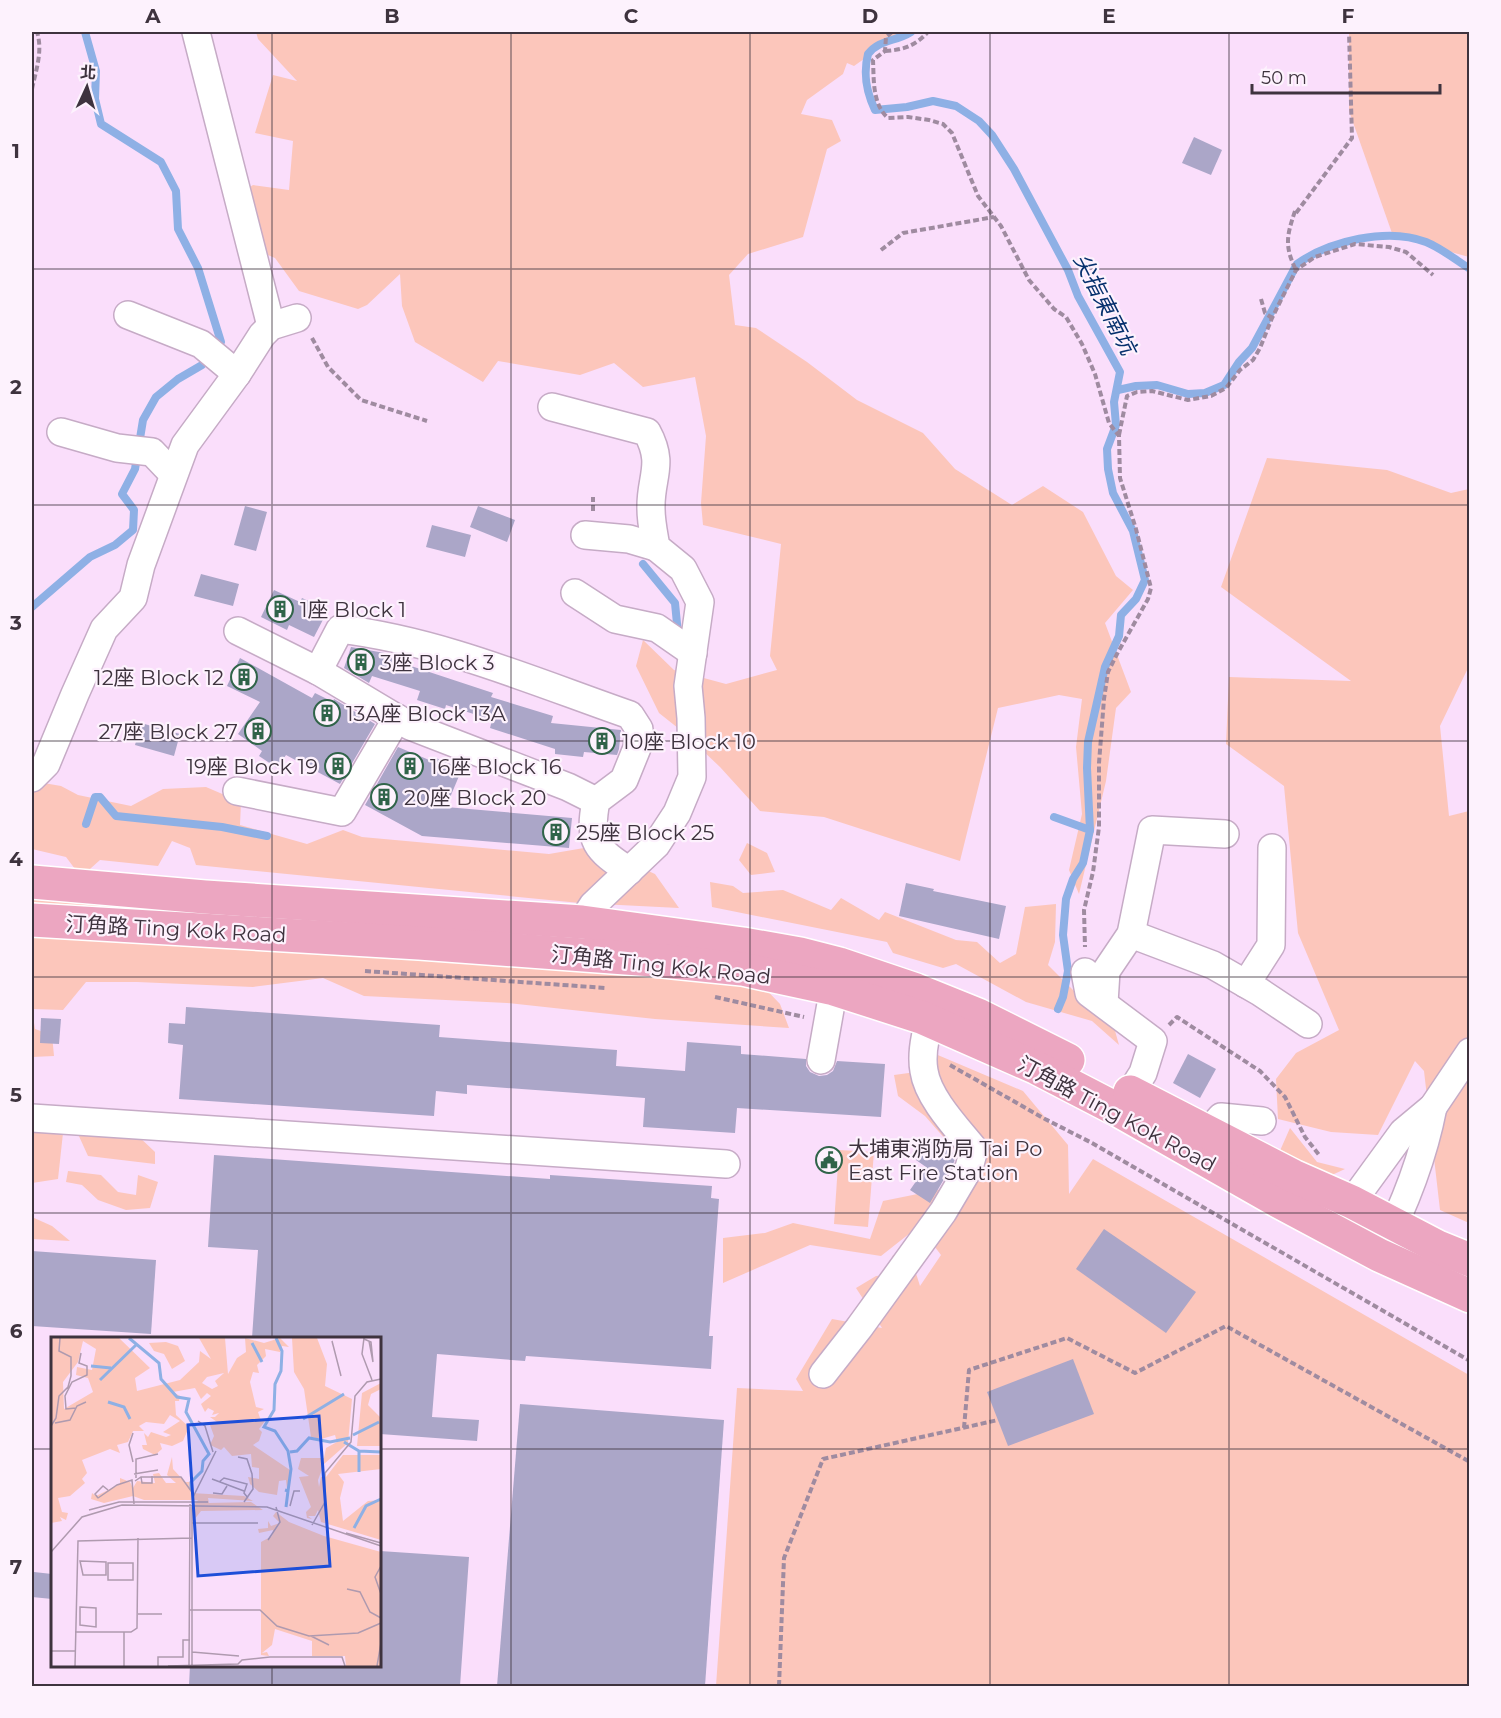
<svg xmlns="http://www.w3.org/2000/svg" width="1501" height="1718" viewBox="0 0 1501 1718" font-family="Montserrat,'Noto Sans TC',sans-serif">
<style>
.green{fill:#fcc6bb}
.lines{fill:none;stroke-linecap:round;stroke-linejoin:round}
.stream{stroke:#8eb0e5;stroke-width:8}
.building{fill:#aba6c8}
.minor-casing{stroke:#c6abc6;stroke-width:30}
.major-casing{stroke:#fff;stroke-width:36}
.path{stroke:#9f8ba0;stroke-width:4;stroke-dasharray:6 3;stroke-linecap:butt}
.minor{stroke:#fff;stroke-width:27}
.major{stroke:#eca6c1;stroke-width:33}
.grid{fill:none;stroke:#3e333e;stroke-width:1.5;stroke-opacity:0.55}
.labels{text-anchor:middle;dominant-baseline:central;stroke-width:4.5;stroke-linejoin:round;paint-order:stroke}
.poi-label{font-size:21px;fill:#3e333e;stroke:#fdf2fd;text-anchor:start}
.street-label{font-size:21px;fill:#3e333e;stroke:#fdf2fd}
.water-label{font-size:22px;font-style:italic;fill:#06306d;stroke:#fdf2fd}
.inset-river{fill:none;stroke:#8eb0e5;stroke-width:3}
.inset-road{fill:none;stroke:#af9aaf;stroke-width:1.5}
.view{fill:#1d4ed8;fill-opacity:0.15;stroke:#1d4ed8;stroke-width:3}
.inset-edge{fill:none;stroke:#3e333e;stroke-width:3}
.neatline{fill:none;stroke:#3e333e;stroke-width:2}
.grid-label{font-size:20px;text-anchor:middle;font-weight:bold;fill:#3e333e}
</style>
<rect width="100%" height="100%" fill="#fadefb"/>
<g class="green">
<path d="M256 32H902L854 66 847 63 843 74 807 100 801 114 832 120 841 141 827 149 803 237 748 254 729 275 735 325 756 328 807 362 857 400 923 433 955 469 1012 505 1043 486 1083 512 1116 576 1133 590 1105 623 1131 692 1116 708 1106 781 1079 894 1069 870 1082 814 1076 747 1082 699 1059 695 998 708 960 861 824 817 760 811 720 767 683 732 659 713 636 666 643 640 674 670 726 684 777 670 770 656 781 544 703 525 701 503 706 436 695 377 643 387 614 363 580 375 498 361 483 382 415 342 402 306 400 274 367 305 358 309 299 291 275 258 237 242 228 201 253 185 289 190 293 141 255 133 273 75 297 81 258 39Z"/>
<path d="M1349 32H1469V257L1393 236 1349 111Z"/>
<path d="M1267 458 1387 470 1451 493 1469 489V666L1440 726 1449 816 1469 811V1223L1440 1210 1424 1071 1415 1061 1378 1135 1331 1132 1278 1119 1276 1079 1296 1053 1339 1030 1298 933 1284 786 1226 744 1229 677 1351 681 1221 587Z"/>
<path d="M32 781 61 786 78 795 131 806 163 789 206 787 241 802 240 825 307 844 343 830 362 837 549 854 584 848 605 870 626 861 655 874 679 908 580 903 196 865 190 848 172 841 158 866 100 860 81 877 66 857 32 849Z"/>
<path d="M747 843 767 853 775 872 751 875 739 860Z"/>
<path d="M710 882 733 886 743 893 783 890 831 910 841 898 879 920 885 912 956 940 977 942 1000 963 1016 954 1025 907 1056 904 1055 942 1048 965 1080 997 1112 1020 1119 1045 1092 1021 1026 1002 956 964 943 968 893 953 887 942 712 907Z"/>
<path d="M32 891 754 977 780 1004 789 1028 655 1019 507 1003 364 996 323 978 253 987 137 982H86L63 1010 32 1009Z"/>
<path d="M32 1010 35 1029 52 1035 54 1056 32 1057Z"/>
<path d="M933 1053 1023 1091 1068 1145 1069 1194 1093 1159 1469 1375V1686H716L737 1388 803 1391 796 1379 832 1319 882 1328 856 1288 876 1276 887 1275 893 1255 914 1267 920 1286 941 1255 919 1226 881 1256 810 1245 723 1283V1238L765 1233 793 1223 870 1239 883 1201 982 1181 925 1116 898 1096 894 1075 916 1072Z"/>
<path d="M32 1114 63 1133 58 1179 32 1183Z"/>
<path d="M1290 1128 1317 1162 1345 1169 1332 1175 1308 1169 1279 1153Z"/>
<path d="M78 1134H136L155 1152V1164L88 1156Z"/>
<path d="M839 1150 874 1152 868 1227 834 1224Z"/>
<path d="M68 1171 101 1175 118 1192 136 1195 138 1175 158 1182 150 1208 126 1210 98 1200 82 1185 66 1182Z"/>
<path d="M32 1217 52 1226 70 1241 32 1239Z"/>
</g>
<g class="lines">
<g class="stream">
<path d="M911 32C895 42 880 39 868 54 863 74 866 91 875 110L907 107 933 101 956 106 979 121 992 135 1014 169 1068 270 1078 296 1120 372 1114 402 1116 425 1107 449 1108 469 1113 493 1133 531 1145 580 1136 599 1121 615 1119 636 1105 667 1088 742 1087 768 1090 830"/>
<path d="M1118 390 1136 386 1157 385 1188 394 1205 393 1224 385 1239 362 1252 348 1297 264C1329 241 1388 227 1426 242 1441 248 1456 260 1470 269"/>
<path d="M643 564 675 603 678 634"/>
<path d="M32 607 90 557 115 545 133 530 134 510 122 494 135 469 143 420 156 397 178 379 202 365 221 342 198 268 178 229 176 191 161 162 101 124 95 99 96 71 85 32"/>
<path d="M1054 817 1090 830 1083 863 1073 879 1066 899 1063 935 1068 971 1063 997 1058 1009"/>
<path d="M86 824 95 797H100L116 816 222 827 267 836"/>
</g>
</g>
<g class="building">
<path d="M1194 137 1222 150 1211 175 1182 163Z"/>
<path d="M245 506 267 512 256 551 234 545Z"/>
<path d="M478 506 515 520 507 542 470 527Z"/>
<path d="M432 525 471 535 465 557 426 547Z"/>
<path d="M201 574 239 584 233 606 194 596Z"/>
<path d="M274 590 300 602 302 598 328 610 314 637 289 625 287 630 261 617Z"/>
<path d="M351 647 407 657 405 664 493 693 491 697 553 716 551 723 621 730 619 749 617 755 584 752 583 757 555 754V749L490 728 492 720 446 705 445 709 417 700 420 691 372 676 369 683 344 668Z"/>
<path d="M240 658 312 698 315 693 333 702 334 699 375 724 340 784 286 755 277 768 259 756 262 751 238 734 260 702 227 686Z"/>
<path d="M141 723 180 734 174 756 135 745Z"/>
<path d="M398 747 434 762 436 758 462 769 446 807 572 818 569 848 422 836 365 805Z"/>
<path d="M906 883 934 889 933 891 1006 906 999 939 899 916Z"/>
<path d="M186 1007 440 1025 439 1037 617 1050 616 1066 685 1071 687 1042 741 1046V1054L806 1059V1066L810 1072 819 1076 827 1075 833 1071 837 1061 885 1064 881 1117 737 1108 735 1133 643 1127 645 1098 467 1085V1094L436 1091 434 1116 179 1099 183 1045 168 1043 169 1023 185 1024Z"/>
<path d="M41 1018 61 1019 59 1044 40 1043Z"/>
<path d="M1188 1054 1216 1069 1200 1098 1173 1083Z"/>
<path d="M931 1138 956 1155 954 1162 930 1203 910 1190 926 1167 916 1160Z"/>
<path d="M214 1155 550 1179V1175L712 1186 711 1198 719 1199 709 1336H713L711 1369 526 1356 525 1361 437 1354 432 1417 479 1420 477 1441 380 1434V1338H252L258 1250 208 1247Z"/>
<path d="M1104 1229 1196 1292 1166 1333 1076 1269Z"/>
<path d="M32 1251 156 1260 151 1334 32 1326Z"/>
<path d="M1073 1359 1094 1414 1008 1446 987 1392Z"/>
<path d="M520 1404 724 1420 705 1686H497Z"/>
<path d="M380 1551 469 1557 460 1686H189L190 1665H380Z"/>
<path d="M34 1572 52 1574V1599L32 1597Z"/>
</g>
<g class="lines">
<defs>
<g id="minor">
<path d="M196 32 271 326"/>
<path d="M128 315 201 344 237 374"/>
<path d="M552 407 647 432C665 465 650 477 651 509 651 522 654 535 656 547L683 569 700 602 688 686 691 718 692 777 677 813 656 845 593 905 582 922"/>
<path d="M61 432 117 448 152 452 173 474"/>
<path d="M585 535 629 539 656 547"/>
<path d="M575 593 615 619 657 628 693 653"/>
<path d="M238 631 318 671 410 726 568 787 596 801"/>
<path d="M318 671 340 629C440 641 535 682 630 715L639 729 637 748 624 780 596 801C588 842 596 849 629 871"/>
<path d="M32 778 46 764 75 694 104 629 133 598 141 565 185 445 237 374 262 335 271 326 297 318"/>
<path d="M237 791 342 812 397 718"/>
<path d="M1131 934 1213 965 1260 992 1308 1024"/>
<path d="M1085 972 1089 993 1153 1041 1143 1073 1131 1092"/>
<path d="M1246 984 1271 945 1272 848"/>
<path d="M1104 1003 1106 971 1131 934 1152 830 1225 834"/>
<path d="M821 1060 837 970"/>
<path d="M32 1118 726 1164"/>
<path d="M1208 1132 1221 1117 1262 1121"/>
<path d="M1343 1220 1352 1202 1403 1132 1433 1107 1470 1052"/>
<path d="M1379 1255C1403 1209 1423 1159 1433 1107"/>
<path d="M823 1374 859 1328 943 1212 969 1168 974 1149C957 1128 928 1098 924 1071 920 1050 928 1023 935 1002"/>
</g>
<g id="major">
<path d="M32 882 205 897 582 922 743 944 800 954 839 964 916 990 978 1015 1068 1060"/>
<path d="M32 920 419 943 653 960 742 969 834 989 921 1017 1037 1068 1118 1110 1278 1201 1379 1255 1470 1296"/>
<path d="M1130 1092 1293 1176 1352 1202 1438 1247 1470 1260"/>
</g>
</defs>
<use href="#minor" class="minor-casing"/>
<use href="#major" class="major-casing"/>
<g class="path">
<path d="M892 32 886 37 885 51 873 60C874 79 872 104 888 118L908 117 929 120 943 124 952 133 978 196 1001 226 1029 280 1054 309 1066 317 1082 344 1095 374 1109 423 1119 436 1120 478 1136 529 1151 588 1148 599 1117 654 1108 672 1104 699 1099 763V827L1093 872 1084 910 1085 947"/>
<path d="M885 51C903 50 915 46 928 32"/>
<path d="M32 89C36 70 43 51 37 32"/>
<path d="M1295 211C1287 235 1284 246 1296 270"/>
<path d="M1296 213 1352 138 1349 32"/>
<path d="M881 250 903 233 994 217"/>
<path d="M1261 299 1265 313 1272 318"/>
<path d="M312 338 328 367 361 400 427 421"/>
<path d="M1119 435 1127 396 1137 392 1152 391 1188 400 1211 396 1226 388 1240 370 1253 360 1260 348 1272 318 1296 270 1315 257 1355 244 1389 247 1406 252 1433 275"/>
<path d="M593 511V497"/>
<path d="M365 971 606 988"/>
<path d="M715 997 804 1017"/>
<path d="M1169 1025 1177 1017 1260 1071 1285 1097 1305 1137 1320 1156"/>
<path d="M950 1065 1045 1119 1092 1143 1470 1361"/>
<path d="M964 1428 969 1370 1067 1338 1135 1373 1226 1326 1470 1462"/>
<path d="M779 1686 784 1558 823 1459 998 1420"/>
</g>
<use href="#minor" class="minor"/>
<use href="#major" class="major"/>
</g>
<path class="grid" d="M272 32V1338M511 32V1686M750 32V1686M990 32V1686M1229 32V1686M32 269H1470M32 505H1470M32 741H1470M32 977H1470M32 1213H1470M32 1449H52M380 1449H1470M272 1666V1686"/>
<defs>
<symbol id="building-ring" viewBox="-11 -11 22 22"><circle r="9.5" fill="#fdf2fd" stroke="#306449" stroke-width="1.5"/><path d="M-4-6H4V6H1V3H-1V6H-4ZM-2.5-4.3h1.7v1.8h-1.7ZM.8-4.3h1.7v1.8H.8ZM-2.5-1h1.7V.8h-1.7ZM.8-1h1.7V.8H.8Z" fill="#306449"/></symbol>
<symbol id="civic-ring" viewBox="-11 -11 22 22"><circle r="9.5" fill="#fdf2fd" stroke="#306449" stroke-width="1.5"/><path d="M-.6-6.5H3V-4.5H.6V-3L4-1V1h2V6H-6V1h2V-1L-.6-3ZM-1.2 2.5V6h2.4V2.5Z" fill="#306449"/></symbol>
</defs>
<g fill-rule="evenodd">
<use href="#building-ring" x="265" y="594" width="30" height="30"/>
<use href="#building-ring" x="346" y="647" width="30" height="30"/>
<use href="#building-ring" x="229" y="662" width="30" height="30"/>
<use href="#building-ring" x="312" y="698" width="30" height="30"/>
<use href="#building-ring" x="243" y="716" width="30" height="30"/>
<use href="#building-ring" x="587" y="726" width="30" height="30"/>
<use href="#building-ring" x="323" y="751" width="30" height="30"/>
<use href="#building-ring" x="395" y="751" width="30" height="30"/>
<use href="#building-ring" x="369" y="782" width="30" height="30"/>
<use href="#building-ring" x="541" y="817" width="30" height="30"/>
<use href="#civic-ring" x="814" y="1145" width="30" height="30"/>
</g>
<g class="labels">
<g class="poi-label">
<text x="300" y="609">1座 Block 1</text>
<text x="380" y="662">3座 Block 3</text>
<text x="224" y="677" text-anchor="end">12座 Block 12</text>
<text x="346" y="713">13A座 Block 13A</text>
<text x="238" y="731" text-anchor="end">27座 Block 27</text>
<text x="622" y="741">10座 Block 10</text>
<text x="318" y="766" text-anchor="end">19座 Block 19</text>
<text x="430" y="766">16座 Block 16</text>
<text x="404" y="797">20座 Block 20</text>
<text x="576" y="832">25座 Block 25</text>
<text x="848" y="1148">大埔東消防局 Tai Po<tspan x="848" dy="24">East Fire Station</tspan></text>
</g>
<g class="street-label">
<text transform="translate(176 929) rotate(3)">汀角路 Ting Kok Road</text>
<text transform="translate(661 965) rotate(6)">汀角路 Ting Kok Road</text>
<text transform="translate(1117 1114) rotate(28)">汀角路 Ting Kok Road</text>
</g>
<g class="water-label">
<text transform="translate(1105 304) rotate(63)">尖指東南坑</text>
</g>
</g>
<g transform="translate(51 1337)">
<rect width="330" height="330" fill="#fadefb"/>
<path d="M0 1H68L99 31 84 41 86 54 129 43 148 25 149 14 160 22 148 1H174L177 37 186 21 195 15 194 1 213 6 229 1 238 10 231 9 229 15 214 12 215 19 206 28 208 36 202 35 199 45 205 70 213 72 207 75 209 81 212 84 217 80 208 92 211 95 208 104 202 108 239 133 237 160 235 143 228 144 226 158 208 155 199 147 197 140 208 142V131L201 130 200 117 181 119 173 110 170 113 159 108 163 99 159 88 166 85 159 80H164L168 76 161 78 163 74 157 71 154 75 150 67 160 59 156 56 150 62 144 51 122 55 129 59 128 64H124L125 78 138 90 132 104 121 109 109 106 111 112 104 118 92 112 91 108H96L93 96 97 100 100 95 115 100 120 98 112 95 129 84 119 78 113 87 95 85 88 89 93 94H82L77 105 66 108 69 116 59 112 31 123 36 136 31 142 34 146 19 159 7 161 11 175 17 176 15 183 9 180 11 184 0 186ZM32 4 45 12 41 33 26 30 25 38 37 41 42 55 13 72 12 45 27 25ZM173 36 164 44 167 49 161 52 151 46 156 40ZM241 1H266L276 27 274 49 301 62 297 106 273 127 267 143 268 150 270 140H275L292 118H330V132L287 137 293 145 289 161 292 184 317 164 330 163V203L270 185 267 173 264 179H257L261 182 256 181 255 175 260 170 248 140 258 139 247 132 250 121H273L275 111 286 105 284 98 270 102 260 100 253 52 243 35ZM115 5 127 9 134 24 121 32 113 17 103 14 98 6ZM330 46V52L320 57 317 68 330 81V109H306L311 56ZM121 120 122 132 134 145H139L140 156 193 159 202 164 157 161 158 166 200 165 212 173 150 174 143 183 140 172 147 163H93L82 159 53 166 40 162 41 156 45 159 69 147V141L79 145 82 151 86 144 104 146 102 137 108 136 115 146H125L116 138ZM225 175 238 185 273 199 330 215V329H295L294 319H261V304L224 292 221 308 211 316 216 315 218 319 210 318V205L221 199 222 193 208 196 207 192 217 191V184L220 189 229 186 222 179Z" fill="#fcc6bb" fill-rule="evenodd"/>
<path class="inset-river" d="M78 1 108 26 110 42 126 60 138 62 135 75 158 117 152 124 151 134 140 145V153M225 1 231 14 230 34 224 47 223 73 213 90 224 94 237 114 240 132 237 154M201 6 211 25M40 29 60 31M49 43 86 7M57 65 73 70 79 82M252 82 293 57M302 98 328 85M293 105 308 114 330 115M239 115 246 114 258 101 279 105 299 101M308 135V115M234 153 237 154 235 170M303 191 315 169 330 162"/>
<path class="inset-road" d="M313 1 311 17 321 43M313 2 320 5 322 25M318 4 322 25M282 8 281 4 290 39M25 71 15 72 14 59 21 45 36 38V29L28 26 30 16M147 84 154 89 162 115M4 86 19 83 26 69 35 65M0 89 5 81 8 59 17 50 20 39V20L8 14 9 1M187 120 196 122 201 137 202 152 193 165M82 125 78 108 82 96M83 137 107 133M90 140 91 146H101V139M85 141V122L107 117M161 142 193 154M84 144 90 140H130L143 158 165 114M168 145 173 141 196 147 193 156 197 161M162 156 171 157 176 149M47 161 66 148 81 143 83 167M47 161 44 157 52 149 57 153M141 169V329M239 169 243 154H249M38 173 68 165H157M141 186H207M261 188 274 165V136L300 105 304 59 316 45 330 42M295 196 330 206M217 203 229 185 225 170M0 215 31 180 71 168 216 170 330 209M29 224 55 225V238H32ZM57 226H82V243H57ZM330 229 324 240 330 257M296 252 309 255 319 275 330 281M29 270 45 271V290L29 288ZM138 273H209L226 289 258 299 307 296 330 286M87 277H111M24 295H80L86 291 87 201M260 299 278 308M0 314H24M141 315 188 319M24 329 27 204 141 201M73 329V295M107 329V320H132V303H139M117 329 187 327 191 323 219 320H291L294 329M138 329 139 167M326 329 330 306"/>
<path class="view" d="M268 79 279 229 147 239 137 88Z"/>
<rect width="330" height="330" class="inset-edge"/>
</g>
<rect width="1501" height="1718" fill="none" stroke="#fdf2fd" stroke-width="66"/>
<g transform="translate(87 87) rotate(4)" stroke="#fdf2fd" stroke-width="4.5" paint-order="stroke">
<path d="M0-4.5L10 22L0 15L-10 22Z" fill="#3e333e"/>
<text y="-9" font-size="16" font-weight="bold" text-anchor="middle" fill="#3e333e">北</text>
</g>
<path d="M1252 84v9h188v-9" fill="none" stroke="#3e333e" stroke-width="3"/>
<text x="1261" y="84" font-size="18" fill="#3e333e" stroke="#fdf2fd" stroke-width="4.5" paint-order="stroke">50 m</text>
<rect x="33" y="33" width="1435" height="1652" class="neatline"/>
<g class="grid-label">
<text x="153" y="23">A</text>
<text x="392" y="23">B</text>
<text x="631" y="23">C</text>
<text x="870" y="23">D</text>
<text x="1109" y="23">E</text>
<text x="1348" y="23">F</text>
<text x="16" y="158">1</text>
<text x="16" y="394">2</text>
<text x="16" y="630">3</text>
<text x="16" y="866">4</text>
<text x="16" y="1102">5</text>
<text x="16" y="1338">6</text>
<text x="16" y="1574">7</text>
</g>
</svg>
